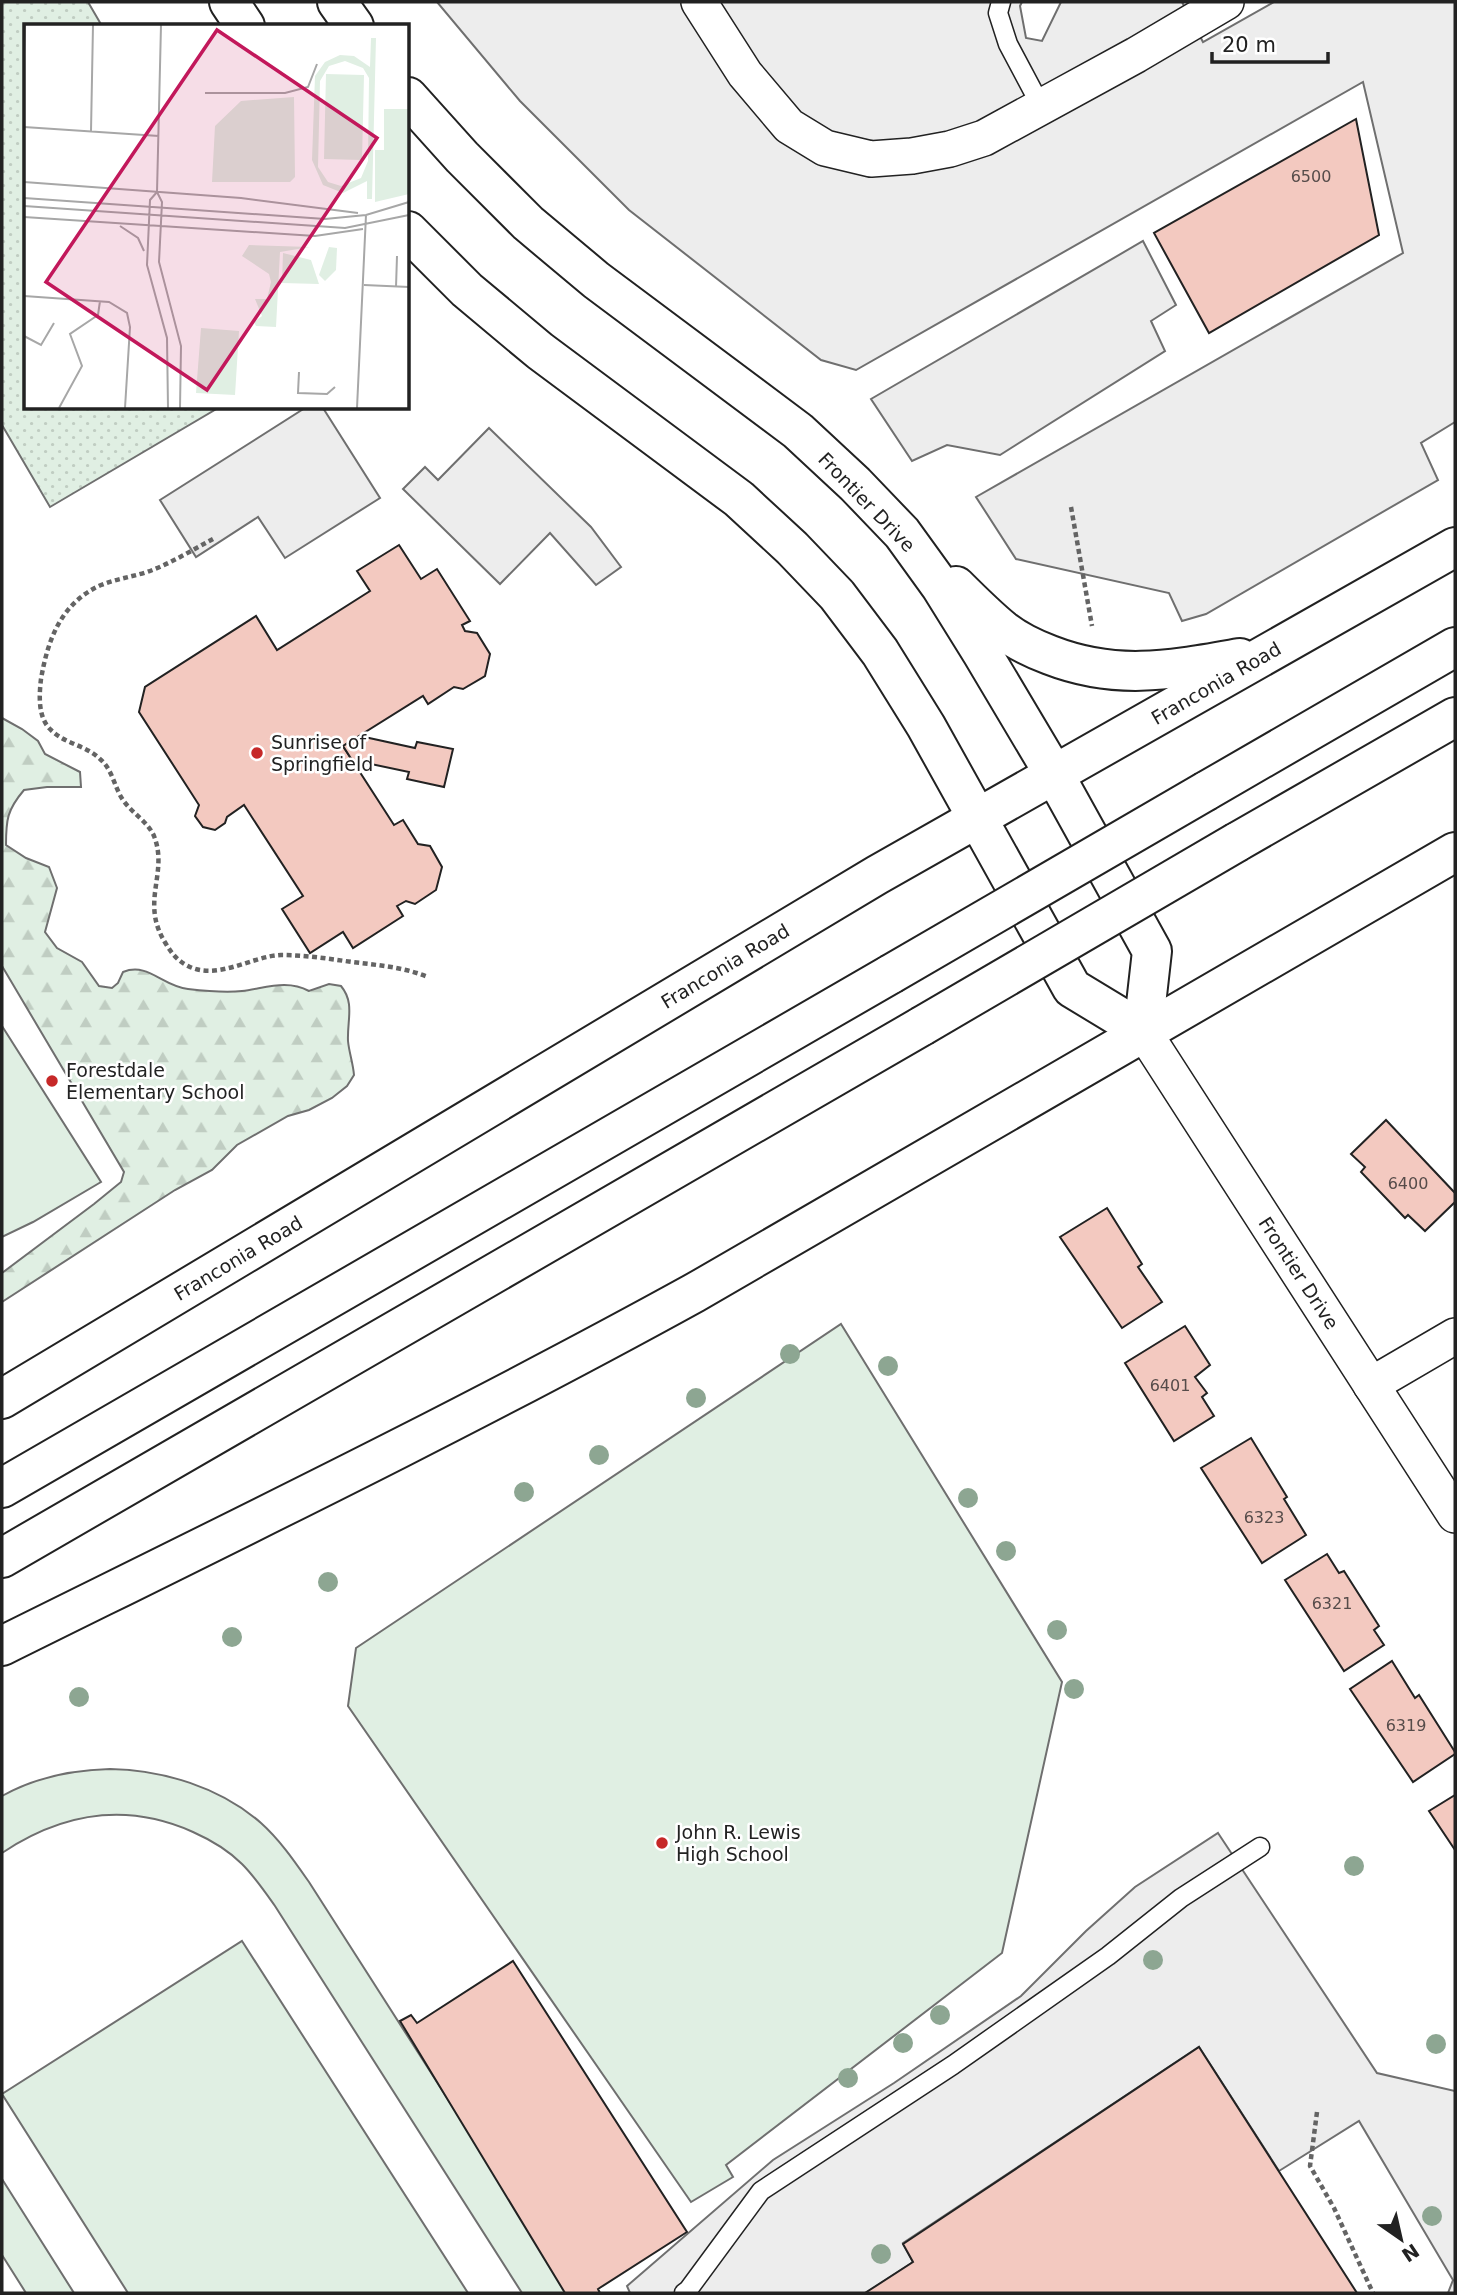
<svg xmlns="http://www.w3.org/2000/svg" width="1457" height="2295" viewBox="0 0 1457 2295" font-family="'DejaVu Sans',sans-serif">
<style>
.grass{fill:url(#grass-dots);stroke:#6f6f6f;stroke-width:2}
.forest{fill:url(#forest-firs);stroke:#6f6f6f;stroke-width:2}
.pitch{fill:#e0efe3;stroke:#6f6f6f;stroke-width:2}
.parking{fill:#ededed;stroke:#6f6f6f;stroke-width:2}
.building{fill:#f3c9c0;stroke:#222;stroke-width:2}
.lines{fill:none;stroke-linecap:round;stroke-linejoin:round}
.service-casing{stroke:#222;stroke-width:21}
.minor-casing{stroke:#222;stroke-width:38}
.secondary-casing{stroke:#222;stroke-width:42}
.primary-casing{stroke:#222;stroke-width:42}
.path{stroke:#646464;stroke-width:4.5;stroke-dasharray:5 3.5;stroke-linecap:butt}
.service{stroke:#fff;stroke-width:18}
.minor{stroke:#fff;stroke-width:35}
.secondary{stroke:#fff;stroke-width:38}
.primary{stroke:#fff;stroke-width:38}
.primary-bridge-casing{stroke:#222;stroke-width:42;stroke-linecap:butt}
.primary-bridge{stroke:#fff;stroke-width:38}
.tree{fill:#8da692}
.poi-dot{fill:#c62828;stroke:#fff;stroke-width:2.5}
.labels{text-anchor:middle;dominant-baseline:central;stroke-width:5;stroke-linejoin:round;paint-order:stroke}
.number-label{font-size:16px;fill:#564c4a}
.street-label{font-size:19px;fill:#222;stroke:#fff}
.poi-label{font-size:19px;fill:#222;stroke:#fff;text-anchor:start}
.inset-road{fill:none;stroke:#a7a7a7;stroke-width:2}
.view{fill:#c2185b;fill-opacity:0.15;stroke:#c2185b;stroke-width:3.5}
.inset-edge{fill:none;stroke:#222;stroke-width:3.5}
</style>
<defs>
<pattern id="grass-dots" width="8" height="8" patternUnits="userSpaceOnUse" patternTransform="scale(1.75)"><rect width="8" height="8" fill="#e0efe3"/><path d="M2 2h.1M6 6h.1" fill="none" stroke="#c0cdc2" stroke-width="1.8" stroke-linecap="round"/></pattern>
<pattern id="forest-firs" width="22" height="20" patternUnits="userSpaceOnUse" patternTransform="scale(1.75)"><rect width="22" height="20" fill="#e0efe3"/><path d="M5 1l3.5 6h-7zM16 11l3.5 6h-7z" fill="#c0cdc2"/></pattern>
</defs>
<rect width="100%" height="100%" fill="#fff"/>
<path class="grass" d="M2 2H88L102 26H26V408H218L50 507 2 425Z"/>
<path class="forest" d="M2 718 22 729 38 741 45 754 80 772 81 787H47L24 790C7 810 6 820 6 845L26 858 49 867 57 888 45 932 57 948 82 962 99 986 112 988 118 983 123 972C148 962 162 986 188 989 205 991 225 993 242 991 266 988 287 979 309 991L329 984 341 986C355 1003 347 1020 348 1041 349 1052 353 1063 354 1075L347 1086 332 1098 309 1110 288 1116 237 1145 212 1170 175 1190 2 1302V1273L94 1204 121 1182 124 1172 2 966Z"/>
<g class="pitch">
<path d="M2 1026 101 1182 33 1222 2 1237Z"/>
<path d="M841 1324 1062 1682 1002 1953 726 2165 733 2177 691 2202 348 1706 356 1648Z"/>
<path d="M110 1769C163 1770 220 1787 261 1823 280 1840 295 1862 309 1882L572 2293H522L275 1906C265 1892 255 1877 242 1864 228 1850 211 1840 193 1832 126 1802 62 1813 2 1853V1796C36 1777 71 1770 110 1769Z"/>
<path d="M242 1941 468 2293H128L2 2094Z"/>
<path d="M2 2179 74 2293H26L2 2255Z"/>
</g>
<g class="parking">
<path d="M437 2H1022L1020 6 1026 38 1042 41 1061 2H1182L1203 42 1274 2H1455V422L1421 443 1438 480 1206 614 1182 621 1169 593 1016 559 976 497 1403 253 1363 82 856 370 821 360 629 210 520 101Z"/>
<path d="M1143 241 1176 305 1151 321 1165 351 1000 455 947 445 912 461 871 399Z"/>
<path d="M305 408H323L380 498 285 558 258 517 196 557 160 500Z"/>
<path d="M489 428 591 527 621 567 596 585 550 533 500 584 403 489 425 467 438 480Z"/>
<path d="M1218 1833 1377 2073 1455 2091V2293H1448L1453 2280 1359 2121 1279 2171 1199 2047 903 2243 913 2262 866 2293H630L627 2286 773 2160 894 2083 1021 1996 1086 1931 1135 1887Z"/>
</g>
<g class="building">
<path d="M1356 119 1379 235 1209 333 1154 233Z"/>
<path d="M399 545 421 579 437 569 470 621 462 625 465 631 477 633 490 654 485 676 463 689 454 687 428 704 423 696 343 746 394 825 403 820 418 844 430 846 442 867 436 890 415 904 406 901 397 906 403 916 353 948 343 932 310 953 282 909 303 896 244 805 227 817 225 823 215 830 203 827 195 816 199 805 139 712 145 687 256 616 277 650 370 591 357 571Z"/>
<path d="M360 736 415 748 417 742 453 749 444 787 407 779 409 772 352 760 343 746Z"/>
<path d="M1386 1120 1455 1193V1202L1425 1231 1408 1215 1405 1218 1361 1172 1365 1167 1351 1154Z"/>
<path d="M1107 1208 1142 1264 1138 1267 1162 1302 1122 1328 1060 1237Z"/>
<path d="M1185 1326 1210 1365 1195 1377 1207 1393 1202 1397 1214 1416 1174 1441 1125 1363Z"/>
<path d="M1251 1438 1287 1497 1284 1499 1306 1535 1262 1563 1201 1468Z"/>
<path d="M1327 1554 1339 1573 1344 1571 1379 1626 1374 1630 1384 1645 1344 1671 1285 1580Z"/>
<path d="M1392 1661 1415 1698 1419 1695 1455 1752V1754L1413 1782 1350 1689Z"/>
<path d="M1455 1795V1850L1429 1811Z"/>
<path d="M513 1961 687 2232 598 2289 600 2293H565L400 2021 411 2015 417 2023Z"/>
<path d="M1199 2047 1357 2293H865L913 2262 903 2244Z"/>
</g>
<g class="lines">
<defs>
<g id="service">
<path d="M1001 2 998 13 1008 44 1042 108"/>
<path d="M684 2293 688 2290 761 2191 953 2065 1108 1956 1181 1898 1260 1847"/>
</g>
<g id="minor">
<path d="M699 2 745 74 789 126 825 148 871 159 912 156 950 149 984 138 1136 55 1226 2"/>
<path d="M1143 1031 1455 1515"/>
<path d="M1371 1385 1455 1336"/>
</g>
<g id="secondary">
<path d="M229 2 245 26"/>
<path d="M337 2 354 26"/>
<path d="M408 97 462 157 528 223 596 280 798 431 855 484 902 533 941 587 982 653 1054 774 1152 951 1143 1031"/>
<path d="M408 231 467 290 540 351 739 499 792 548 837 595 880 652 926 726 1072 988 1143 1031"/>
<path d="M956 586C971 601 986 616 1003 630 1017 641 1034 649 1050 655 1117 681 1171 670 1240 658"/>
<path d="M2 1399 877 875 1455 547"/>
<path d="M2 1646C234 1531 467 1418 694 1293L1455 852"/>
</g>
<g id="primary">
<path d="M1206 791 1455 647"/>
<path d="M1237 842 1455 717"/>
<path d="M2 1488 891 974"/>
<path d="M2 1558 922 1026"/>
</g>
</defs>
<use href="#service" class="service-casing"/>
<use href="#minor" class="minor-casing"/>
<use href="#secondary" class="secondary-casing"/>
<use href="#primary" class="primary-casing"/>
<g class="path">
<path d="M1071 507 1092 626"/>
<path d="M213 539C192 550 170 564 147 572 131 577 116 579 101 585 61 603 48 639 41 679 39 696 38 717 50 729 64 744 86 745 100 759 113 770 114 787 123 800 132 813 148 822 154 836 169 874 139 902 166 944 172 954 178 961 188 966 217 981 252 956 281 955 303 955 324 958 345 961 373 965 401 966 428 977"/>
<path d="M1317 2112 1310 2166 1334 2208 1373 2293"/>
</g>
<use href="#service" class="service"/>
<use href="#minor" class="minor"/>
<use href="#secondary" class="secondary"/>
<use href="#primary" class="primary"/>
<defs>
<g id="primary-bridge">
<path d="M891 974 1206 791"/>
<path d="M922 1026 1237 842"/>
</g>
</defs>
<use href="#primary-bridge" class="primary-bridge-casing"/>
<use href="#primary-bridge" class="primary-bridge"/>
</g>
<g class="tree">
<circle cx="790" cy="1354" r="10"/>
<circle cx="888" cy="1366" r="10"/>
<circle cx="696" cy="1398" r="10"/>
<circle cx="599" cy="1455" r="10"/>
<circle cx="524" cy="1492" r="10"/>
<circle cx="968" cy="1498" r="10"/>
<circle cx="1006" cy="1551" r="10"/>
<circle cx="328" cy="1582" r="10"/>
<circle cx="1057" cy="1630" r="10"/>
<circle cx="232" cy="1637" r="10"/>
<circle cx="1074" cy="1689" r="10"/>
<circle cx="79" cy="1697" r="10"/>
<circle cx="1354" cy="1866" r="10"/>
<circle cx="1153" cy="1960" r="10"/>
<circle cx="940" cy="2015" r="10"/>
<circle cx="903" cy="2043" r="10"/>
<circle cx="1436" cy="2044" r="10"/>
<circle cx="848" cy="2078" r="10"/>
<circle cx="1432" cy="2216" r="10"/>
<circle cx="881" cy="2254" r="10"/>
</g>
<g class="poi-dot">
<circle cx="257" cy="753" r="7"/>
<circle cx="52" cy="1081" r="7"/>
<circle cx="662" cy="1843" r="7"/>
</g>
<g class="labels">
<g class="number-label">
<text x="1311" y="176">6500</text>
<text x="1408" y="1183">6400</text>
<text x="1170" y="1385">6401</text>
<text x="1264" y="1517">6323</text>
<text x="1332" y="1603">6321</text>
<text x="1406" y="1725">6319</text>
</g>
<g class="street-label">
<text transform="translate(867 502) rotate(46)">Frontier Drive</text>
<text transform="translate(1216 683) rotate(-30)">Franconia Road</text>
<text transform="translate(725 966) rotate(-31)">Franconia Road</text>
<text transform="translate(238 1258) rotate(-31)">Franconia Road</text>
<text transform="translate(1299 1273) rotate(57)">Frontier Drive</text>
</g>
<g class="poi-label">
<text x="271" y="742">Sunrise of<tspan x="271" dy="22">Springfield</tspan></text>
<text x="66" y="1070">Forestdale<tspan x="66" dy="22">Elementary School</tspan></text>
<text x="676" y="1832">John R. Lewis<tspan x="676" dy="22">High School</tspan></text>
</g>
</g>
<g transform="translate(24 24)">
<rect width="385" height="385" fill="#fff"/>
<path d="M360 85H385V170L351 178V126H360ZM177 304 215 307 211 371 172 369Z" fill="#e0efe3"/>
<path d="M225 221 286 223 256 228 252 303 232 302 230 298 238 292 231 275H243L247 258 245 250 218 232Z" fill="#e0efe3"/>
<path d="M305 223 313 224 312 246 301 257 295 251Z" fill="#e0efe3"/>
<path d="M347 14H352L348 175H343V157L319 169 299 161 288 136 291 52 301 38 316 31 330 32 346 43ZM321 37 339 44 345 54 344 137 337 154 317 162 304 158 294 143 296 57 305 42ZM302 50 340 51 338 136 300 135ZM270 73 271 153 266 158H188L191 102 217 77ZM259 229 287 236 295 260 258 259Z" fill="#e0efe3" fill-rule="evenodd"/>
<path class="inset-road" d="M0 30 1 1M181 69H261L284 63 293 40M0 103 135 112M67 107 69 1M0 158 217 174 334 189M133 168 137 1M133 168 126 176 123 241 143 314 144 384M133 168 138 178 135 238 157 322 156 384M0 174 301 195 342 191 385 178M0 182 321 204 385 191M0 193 291 212 339 205M96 202 114 214 120 227M340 261 385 263M372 263 373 232M0 272 85 278 103 289 106 303 101 384M0 312 17 321 30 299M275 348 274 369 303 370 311 363M35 384 58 342 46 310 74 291 76 277M333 384 342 191"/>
<path class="view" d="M193 6 353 114 183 366 22 258Z"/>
<rect width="385" height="385" class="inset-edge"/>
</g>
<rect width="1457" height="2295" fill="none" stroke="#222222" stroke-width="7"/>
<g transform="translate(1401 2239) rotate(146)" stroke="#ffffff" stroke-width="5" paint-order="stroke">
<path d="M0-5L12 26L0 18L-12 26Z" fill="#222222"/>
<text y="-10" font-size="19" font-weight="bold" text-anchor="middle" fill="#222222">N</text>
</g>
<path d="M1212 52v10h116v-10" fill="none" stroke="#222222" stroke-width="3.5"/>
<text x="1222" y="52" font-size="21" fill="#222222" stroke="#ffffff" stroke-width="5" paint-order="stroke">20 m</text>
</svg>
